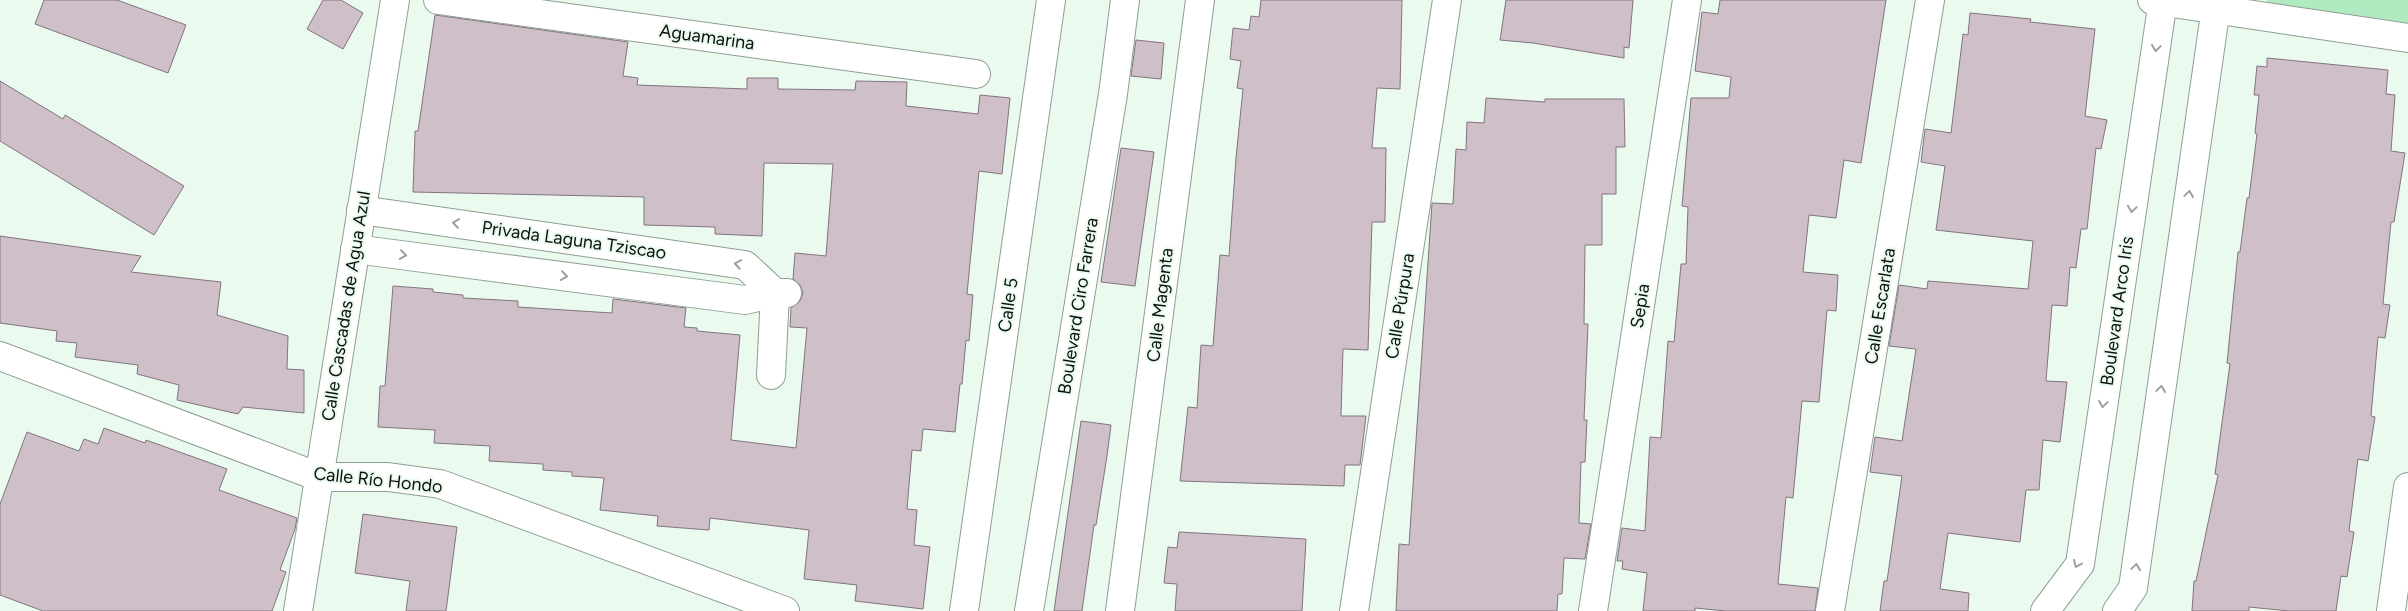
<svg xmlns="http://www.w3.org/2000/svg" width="2408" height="611" viewBox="0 0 2408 611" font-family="Figtree,sans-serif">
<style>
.green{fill:#b0eac1}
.building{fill:#cebfc9;stroke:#82747e}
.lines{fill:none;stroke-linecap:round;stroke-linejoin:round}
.minor-casing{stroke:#8f9e93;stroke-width:30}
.minor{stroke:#fff;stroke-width:28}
.oneway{stroke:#9ea09f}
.labels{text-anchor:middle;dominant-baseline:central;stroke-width:4;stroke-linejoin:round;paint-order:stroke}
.street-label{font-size:18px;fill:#0c110e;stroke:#eafaee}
</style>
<rect width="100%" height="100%" fill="#eafaee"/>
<path class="green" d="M2267 0H2408V23L2267 3Z"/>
<g class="building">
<path d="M44 0H117L186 25 168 73 35 24Z"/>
<path d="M323 0H341L363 13 343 49 307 29Z"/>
<path d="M1261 0H1402L1400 89 1377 88 1372 148H1386L1385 222H1372L1368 350 1343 349 1341 416H1366L1360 465H1345L1344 486 1180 481 1188 407 1197 408 1201 345 1213 346 1220 255 1229 256 1236 158 1243 89 1237 88 1241 61 1230 59 1233 28 1249 30 1251 16 1259 17Z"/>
<path d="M1506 0H1633L1629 48 1624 47V58L1533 43 1500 40Z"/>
<path d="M1720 0H1886L1861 163 1844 160 1836 218 1809 215 1803 272 1838 275 1836 311 1827 310 1819 402 1802 401 1793 498 1786 497 1778 584 1818 588 1815 611H1726L1695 608V611H1643L1647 573 1622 569 1623 561H1617L1622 528 1645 531 1650 437 1661 438 1668 341 1674 342 1681 264H1686L1688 207 1682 206 1691 98H1729L1731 77 1695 71 1702 12 1718 14Z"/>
<path d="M1970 13 2031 19 2030 22 2095 29 2085 116 2107 120 2101 149 2096 148 2087 229H2081L2076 268 2070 267 2067 306 2052 305 2046 381 2067 382 2060 442 2043 440 2039 490H2026L2020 542 1948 533 1940 589 1969 593 1968 611H1880L1884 581H1887L1902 476 1870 472 1875 437 1902 441 1916 349 1889 346 1899 285 1927 289 1928 281 2028 289 2033 241 1936 230 1945 166 1921 162 1925 129 1951 133 1963 34 1968 35Z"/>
<path d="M435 15 628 42 623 76 638 78 637 85 747 89V78H778V89L855 90 856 81 907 82 906 106 978 114 980 95 1010 98 1002 174 979 171 967 294 973 295 969 341 966 340 962 384H960L955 432 923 429 921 451 912 450 907 509 917 510 914 545 930 547 923 609 855 601 857 585 804 579 809 530 710 518 709 530 657 526 658 516 600 510 604 478 572 476V472L543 470V464L489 461 490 446 434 443 435 430 378 427 380 386H385L393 286 433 289V292L463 295V298L518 301V307L612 313 613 299 686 308 684 327 697 328V331L740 335 731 440 796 448 807 328 790 327 791 308 800 301 803 293 800 285 793 279 795 253 826 256 833 164 764 163 762 236 715 234V227L644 225V197L413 192 415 131H418Z"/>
<path d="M1136 40 1164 43 1161 79 1131 76Z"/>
<path d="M2267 58 2388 70 2386 94 2395 95 2391 151 2405 153 2394 222H2391L2383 304 2390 305 2385 338 2378 337 2371 416 2375 417 2368 461 2358 459 2349 531 2354 532 2347 577 2341 576 2336 611H2289L2249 607V611H2192L2194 581H2196L2218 475 2215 474 2230 364 2227 363 2238 252H2240L2247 198H2249L2257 134 2255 133 2259 95H2254L2257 66 2267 67Z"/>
<path d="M0 81 63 119 65 115 184 186 154 235 0 141Z"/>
<path d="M1486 98 1545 102V99H1624L1625 147H1616V194H1602V245H1585L1584 324H1588L1584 420H1587L1585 462H1581L1579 523 1591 524 1585 559 1564 558 1562 594H1558L1557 611H1396L1399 544 1409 545 1432 203 1453 204 1456 149 1466 150 1467 122 1484 123Z"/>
<path d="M1121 148 1154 152 1135 286 1101 282Z"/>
<path d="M0 236 141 256 131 272 221 282 217 315 288 336 287 369 304 370V413L243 407 238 414 177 400 179 385 137 374 138 365 75 357 77 343 56 341 57 331 0 323Z"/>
<path d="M1081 421 1111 425 1107 456 1096 525H1094L1082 611H1054Z"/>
<path d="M104 428 145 443 146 440 227 469 219 490 297 518 295 529 280 570 286 572 272 611H43L0 595V504L27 432 79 451 84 439 98 444Z"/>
<path d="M363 514 457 527 446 611H406L410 581 355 573Z"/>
<path d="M1179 532 1306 539 1302 611H1175L1177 584 1164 583 1168 547 1177 548Z"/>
</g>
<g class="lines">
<defs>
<g id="minor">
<path d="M438 0 976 74"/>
<path d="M2152 0 2408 38"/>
<path d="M361 210 745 265 775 293 771 375"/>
<path d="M355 249 745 300 775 293H787"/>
<path d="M0 356 319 477H388L440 484 785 611"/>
<path d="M298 611 395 0"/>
<path d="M964 611 1051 0"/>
<path d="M1029 611 1113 94 1125 0"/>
<path d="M1120 611 1200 0"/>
<path d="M1354 611 1447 0"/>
<path d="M1593 611 1687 0"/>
<path d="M1830 611 1930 0"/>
<path d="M2045 611 2080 564 2163 0"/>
<path d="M2117 611 2133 588 2217 0"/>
<path d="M2391 611 2408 487"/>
</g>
</defs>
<use href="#minor" class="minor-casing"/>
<use href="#minor" class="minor"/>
</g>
<defs><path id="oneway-chevron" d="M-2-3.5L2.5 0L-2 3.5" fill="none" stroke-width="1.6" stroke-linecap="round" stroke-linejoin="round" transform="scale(1.25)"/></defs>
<g class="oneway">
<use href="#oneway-chevron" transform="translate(2156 48) rotate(98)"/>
<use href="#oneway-chevron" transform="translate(2189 194) rotate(-82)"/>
<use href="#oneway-chevron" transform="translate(2132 209) rotate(98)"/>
<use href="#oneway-chevron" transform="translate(456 223) rotate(-172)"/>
<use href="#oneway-chevron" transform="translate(403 255) rotate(8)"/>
<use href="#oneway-chevron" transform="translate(738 264) rotate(-170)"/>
<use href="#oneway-chevron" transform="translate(564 276) rotate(8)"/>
<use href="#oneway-chevron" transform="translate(2161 389) rotate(-82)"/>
<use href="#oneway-chevron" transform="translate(2103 404) rotate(98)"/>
<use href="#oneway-chevron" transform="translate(2077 564) rotate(115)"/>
<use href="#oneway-chevron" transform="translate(2136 567) rotate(-82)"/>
</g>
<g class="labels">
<g class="street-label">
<text transform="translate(707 37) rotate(8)">Aguamarina</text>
<text transform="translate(574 240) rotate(8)">Privada Laguna Tziscao</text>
<text transform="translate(1008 305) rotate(-82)">Calle 5</text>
<text transform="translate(1160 305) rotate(-83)">Calle Magenta</text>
<text transform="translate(346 306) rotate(-81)">Calle Cascadas de Agua Azul</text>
<text transform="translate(1078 306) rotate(-81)">Boulevard Ciro Farrera</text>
<text transform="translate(1400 306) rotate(-81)">Calle Púrpura</text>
<text transform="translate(1640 306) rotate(-81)">Sepia</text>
<text transform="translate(1880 306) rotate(-81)">Calle Escarlata</text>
<text transform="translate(2117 311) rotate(-82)">Boulevard Arco Iris</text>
<text transform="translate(378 480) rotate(6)">Calle Río Hondo</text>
</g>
</g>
</svg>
